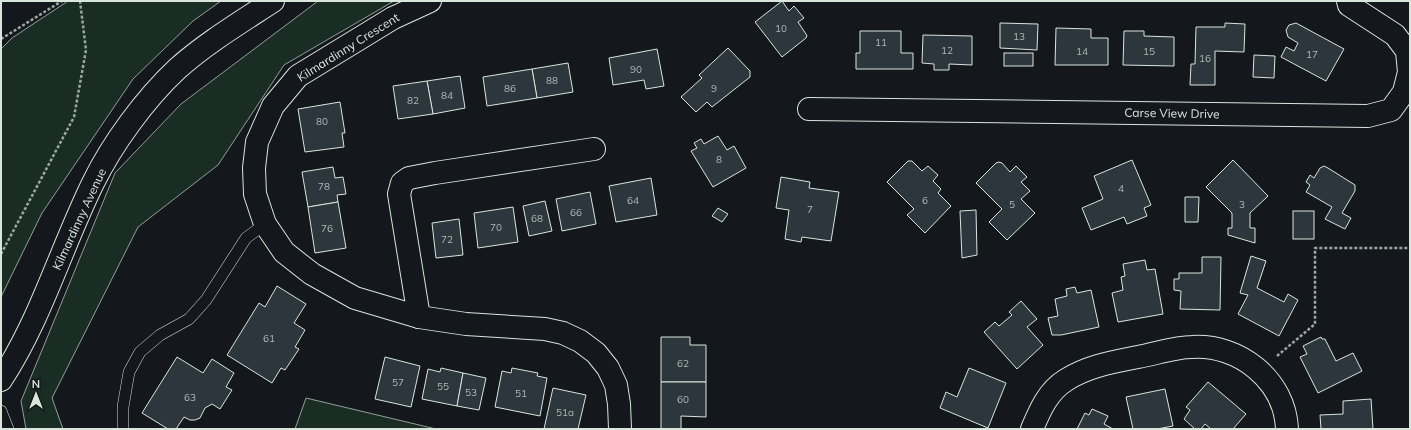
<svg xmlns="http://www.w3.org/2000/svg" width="1411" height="430" viewBox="0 0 1411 430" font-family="Mulish,sans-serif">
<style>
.green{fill:#1a2d24;stroke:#939e99}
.building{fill:#2c363c;stroke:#d8e6dc}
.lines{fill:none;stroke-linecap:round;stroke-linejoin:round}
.lane-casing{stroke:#d8e6dc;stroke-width:12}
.street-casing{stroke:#d8e6dc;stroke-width:24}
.secondary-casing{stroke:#d8e6dc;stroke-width:24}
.path{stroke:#9da8a2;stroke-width:2.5;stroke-dasharray:3 2;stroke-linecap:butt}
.lane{stroke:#14181c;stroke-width:11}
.street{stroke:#14181c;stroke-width:22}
.secondary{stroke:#14181c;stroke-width:22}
.labels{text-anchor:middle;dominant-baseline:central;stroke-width:3;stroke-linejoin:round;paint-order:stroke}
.number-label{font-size:10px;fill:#adbab4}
.street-label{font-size:12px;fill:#d8e6dc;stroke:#14181c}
</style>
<rect width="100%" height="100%" fill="#14181c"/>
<g class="green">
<path d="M68 1H221L193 21 133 79 42 213 1 297V49L12 38Z"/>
<path d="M318 1H394L284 65 218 165 138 227 52 398 63 429H26L21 401 115 173 181 104Z"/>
<path d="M306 398 436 429H295Z"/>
</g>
<g class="building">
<path d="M782 1 789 11 794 6 804 18 798 22 806 34 807 36 806 38 782 57 755 22Z"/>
<path d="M1000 23 1038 24 1037 50 1000 48Z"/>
<path d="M1225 23 1245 24 1244 52 1215 51V85H1190L1191 64H1195L1196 27H1225Z"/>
<path d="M1296 23 1344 49 1326 81 1281 57 1286 47 1294 51 1298 43 1288 37 1286 30 1289 25Z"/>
<path d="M1056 28 1091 29V38H1108V65H1055Z"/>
<path d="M860 31H901V53H913V69H856V53H860Z"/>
<path d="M1124 31H1144V36L1174 37V66L1123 65Z"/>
<path d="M923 35 972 36V65L949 64V70H934V64L922 63Z"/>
<path d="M728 48 750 71V77L712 107 707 102 696 112 681 97 702 78 699 75Z"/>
<path d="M657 49 664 86 646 89 644 80 613 85 609 58Z"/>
<rect x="1004" y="53" width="29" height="13"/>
<path d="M1254 55 1275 56 1274 78 1253 77Z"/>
<path d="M568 63 573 92 537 98 532 69Z"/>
<path d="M532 69 537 98 487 106 483 77Z"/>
<path d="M460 76 465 108 433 114 427 81Z"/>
<path d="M427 81 433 114 398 119 393 86Z"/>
<path d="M340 102 345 133H342L344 147 305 152 298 109Z"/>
<path d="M718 136 727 150 734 146 746 168 713 187 691 151 697 148 694 143 701 139 704 144Z"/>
<path d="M1132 160 1151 205 1144 208 1147 216 1127 224 1124 217 1091 230 1082 208 1103 199 1094 176Z"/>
<path d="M1233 160 1268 196 1250 213V228H1255V243L1228 235V228H1232V213L1206 187Z"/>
<path d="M908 161H912L922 171 928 166 938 175 933 181 941 189 938 193 951 206 925 233 907 215 914 209 887 182Z"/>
<path d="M999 162 1002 163 1010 172 1016 166 1027 177 1021 182 1030 191 1021 199 1035 213 1007 240 989 222 1002 209 976 183 996 163Z"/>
<path d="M1324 166 1328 168 1355 185V191L1342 213 1351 218 1345 229 1325 219 1332 207 1306 192 1310 185 1306 182 1310 175 1314 178 1320 168Z"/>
<path d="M333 167 335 178 343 177 346 194 337 195 338 202 308 207 302 172Z"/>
<path d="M781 177 810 182 809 188 839 192 831 241 802 237 801 242 785 239 789 210 776 208Z"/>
<path d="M651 178 657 215 616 222 609 186Z"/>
<path d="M590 192 596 224 562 231 556 199Z"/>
<path d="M1185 197H1199L1198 222H1185Z"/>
<path d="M545 201 552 231 529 236 523 206Z"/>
<path d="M338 202 346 248 315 253 308 207Z"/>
<path d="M513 207 518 242 478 248 474 213Z"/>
<path d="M718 208 728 214 722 222 712 216Z"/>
<path d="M976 210 977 255 962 258 960 211Z"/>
<rect x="1293" y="211" width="21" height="28"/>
<path d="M459 219 463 255 436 258 432 223Z"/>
<path d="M1251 256 1266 261 1257 288 1284 302 1288 294 1298 300 1279 336 1238 314 1248 295 1240 293Z"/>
<path d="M1202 257H1221L1220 310 1180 309 1181 291 1174 290V279H1179V273H1202Z"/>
<path d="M1145 260 1147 270 1155 269 1163 314 1118 322 1112 293 1123 290 1121 277 1125 276 1123 264Z"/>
<path d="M277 286 306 304 294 323 305 330 295 347 299 349 285 370 281 368 272 383 227 355 259 303 265 307Z"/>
<path d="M1075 287 1077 293 1091 290 1099 327 1061 335H1052L1048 318 1058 316 1055 299 1067 296 1066 289Z"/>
<path d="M1021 301 1037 319 1027 327 1043 345 1017 369 984 332 995 322 999 326 1012 315 1009 312Z"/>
<path d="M661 337H690V345H706V382H661Z"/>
<path d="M1321 337 1322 339H1325L1336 361 1353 353 1362 371 1318 393 1300 357 1307 354 1303 346Z"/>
<path d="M177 357 203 373 212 359 234 373 226 387 232 390 220 409 212 404 205 408 200 418 195 420H190L184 417 176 429H168L142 413Z"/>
<path d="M385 357 420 366 411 407 375 399Z"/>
<path d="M441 368 463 373 457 406 422 399 428 369 440 372Z"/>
<path d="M512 368 538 373 537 376 547 378 540 416 495 407 502 371 511 373Z"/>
<path d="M969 368 1006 383 988 428 940 408 946 392 957 397Z"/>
<path d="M463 373 486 378 479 410 457 406Z"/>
<path d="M661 382H706V417L681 416V429H661Z"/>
<path d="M1208 382 1246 414 1233 429H1211L1205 424 1201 429H1195L1184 419 1190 410 1186 407Z"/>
<path d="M553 388 586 395 578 429H544Z"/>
<path d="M1165 389 1173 426 1157 429H1133L1126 397Z"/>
<path d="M1371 399 1373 429H1321L1320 415 1343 414V401Z"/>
<path d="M1092 409 1108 416 1104 424 1113 429H1077L1085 413 1089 415Z"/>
</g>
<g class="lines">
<defs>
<g id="lane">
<path d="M1 411 8 429"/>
<path d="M123 429V407L129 372 140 352 160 335 189 319 206 300 246 238 265 224"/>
</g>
<g id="street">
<path d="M430 1 393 18 298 76 273 106 257 142 254 168 255 194 265 224 284 252 312 274 355 298 419 317 466 324 545 329 563 333 580 341 596 353 608 368 616 385 619 404 620 429"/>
<path d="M809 109 1368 116 1391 110 1404 92 1409 72 1407 51 1395 35 1349 5 1348 1"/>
<path d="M419 317 399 194 402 183 409 178 435 173 594 149"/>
<path d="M1032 429C1040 410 1048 391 1066 380 1088 366 1113 362 1138 357 1155 354 1175 347 1192 347 1239 344 1285 380 1287 429"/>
</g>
<path id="secondary" d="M1 380C41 319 61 248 93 183 112 144 145 99 177 69 206 43 241 22 273 1"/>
</defs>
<use href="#lane" class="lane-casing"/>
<use href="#street" class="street-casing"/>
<use href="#secondary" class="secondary-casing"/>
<g class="path">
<path d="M1 39 62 1"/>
<path d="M1 254 74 117 86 50 80 1"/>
<path d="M1277 356 1315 324V248H1410"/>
</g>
<use href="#lane" class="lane"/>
<use href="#street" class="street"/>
<use href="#secondary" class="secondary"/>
</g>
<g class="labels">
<g class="number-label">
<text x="781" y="28">10</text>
<text x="1019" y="36">13</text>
<text x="881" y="42">11</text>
<text x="947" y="50">12</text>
<text x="1082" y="51">14</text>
<text x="1149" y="51">15</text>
<text x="1312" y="54">17</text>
<text x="1205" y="58">16</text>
<text x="636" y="69">90</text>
<text x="552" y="80">88</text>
<text x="510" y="88">86</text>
<text x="714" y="88">9</text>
<text x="447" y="95">84</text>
<text x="413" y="100">82</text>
<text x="322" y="121">80</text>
<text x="719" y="159">8</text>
<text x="324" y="186">78</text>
<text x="1121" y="188">4</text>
<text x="633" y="200">64</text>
<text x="925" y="200">6</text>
<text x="1012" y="204">5</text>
<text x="1242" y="204">3</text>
<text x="810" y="209">7</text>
<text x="576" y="212">66</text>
<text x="537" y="218">68</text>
<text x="496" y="227">70</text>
<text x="327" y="228">76</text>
<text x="447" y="239">72</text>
<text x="269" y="338">61</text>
<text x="683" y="363">62</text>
<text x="398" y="382">57</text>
<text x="443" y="386">55</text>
<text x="471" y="392">53</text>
<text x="521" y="393">51</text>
<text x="190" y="397">63</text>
<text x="683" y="399">60</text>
<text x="565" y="412">51a</text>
</g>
<g class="street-label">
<text transform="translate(348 47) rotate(-32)">Kilmardinny Crescent</text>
<text transform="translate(1172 113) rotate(1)">Carse View Drive</text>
<text transform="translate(79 219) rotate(-65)">Kilmardinny Avenue</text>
</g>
</g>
<rect width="1411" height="430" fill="none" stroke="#d8e6dc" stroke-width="4"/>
<g transform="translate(36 394)" stroke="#14181c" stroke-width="3" paint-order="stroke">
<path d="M0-3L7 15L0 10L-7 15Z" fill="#d8e6dc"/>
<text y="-6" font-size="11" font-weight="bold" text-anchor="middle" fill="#d8e6dc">N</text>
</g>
</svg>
